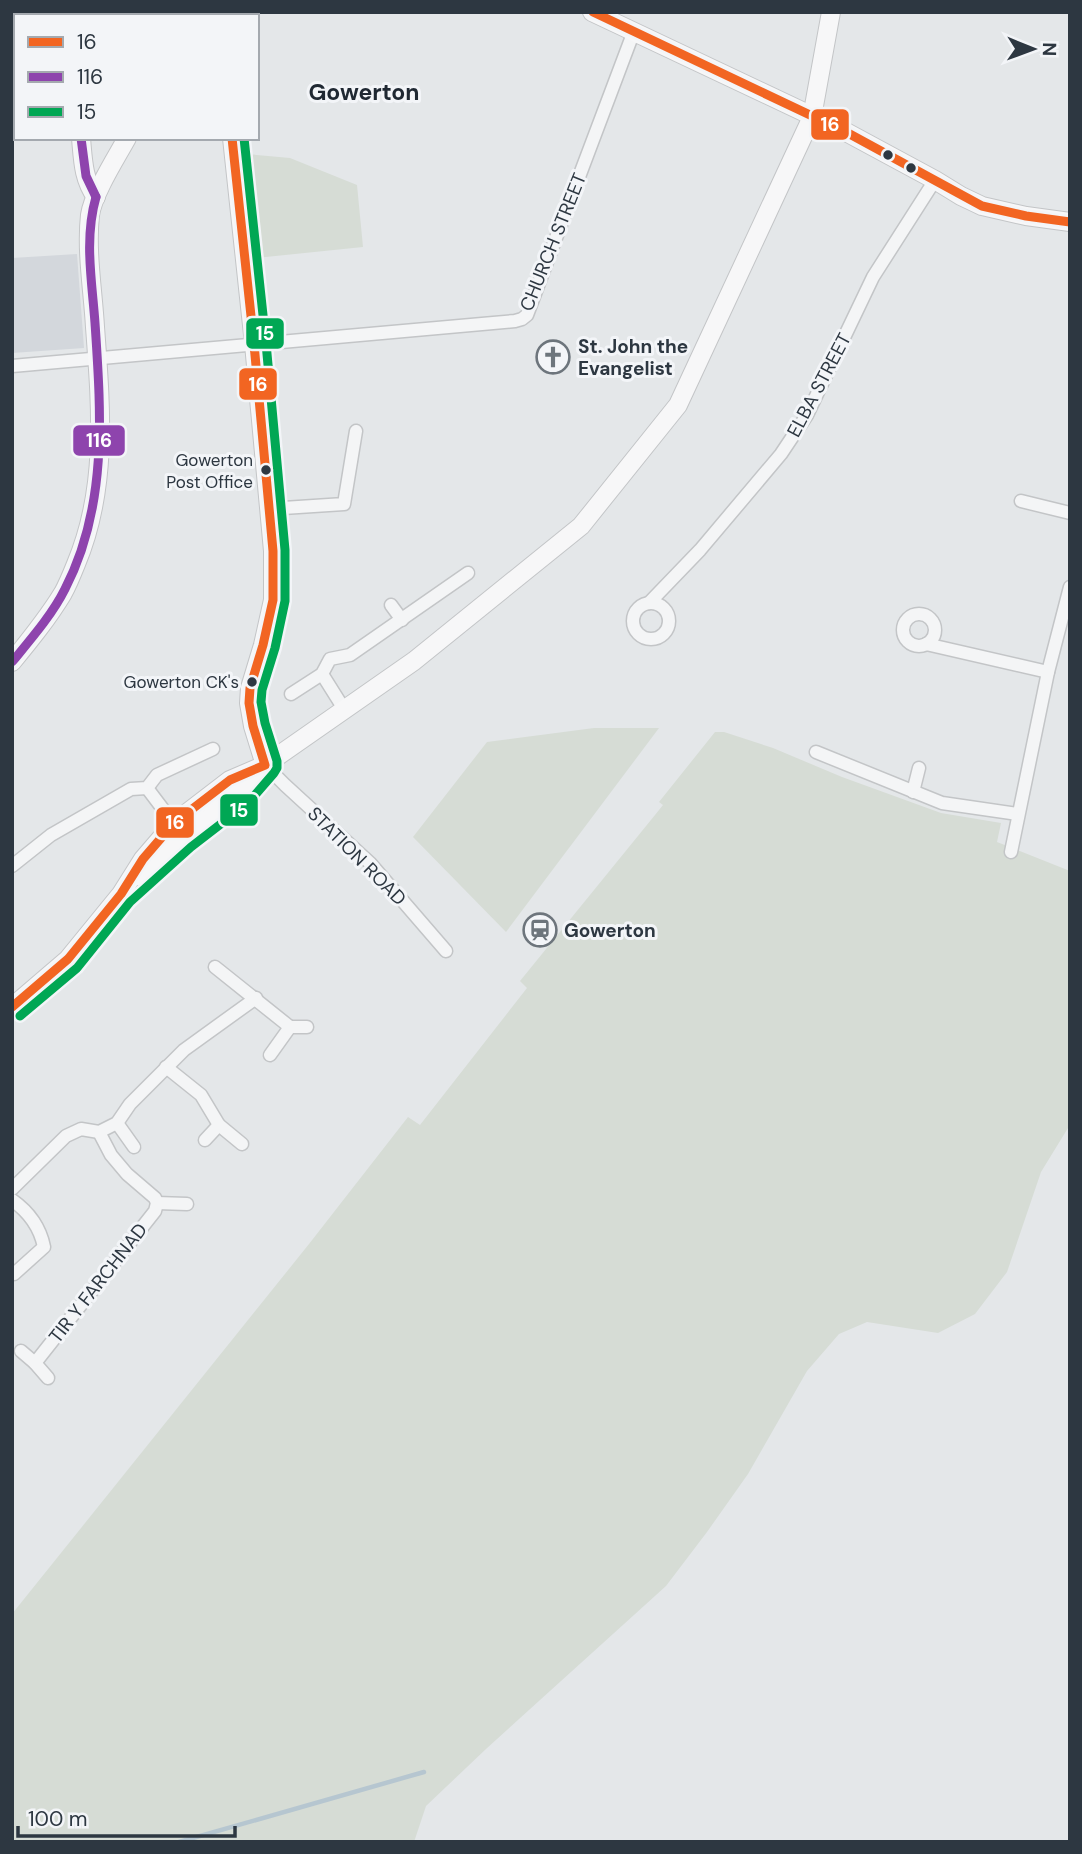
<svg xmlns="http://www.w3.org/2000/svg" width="1082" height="1854" viewBox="0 0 1082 1854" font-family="'DM Sans',sans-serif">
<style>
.built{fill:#d3d7dc}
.green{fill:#d6dcd5}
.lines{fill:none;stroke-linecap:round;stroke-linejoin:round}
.stream{stroke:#b6c6d0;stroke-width:4.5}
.street-casing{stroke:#c3c5c7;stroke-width:15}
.secondary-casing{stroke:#c3c5c7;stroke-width:20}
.street{stroke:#f4f5f6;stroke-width:12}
.secondary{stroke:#f7f7f8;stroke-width:18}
.bus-1-casing{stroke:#f3f5f8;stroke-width:14}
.bus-2-casing{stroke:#f3f5f8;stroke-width:14}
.bus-3-casing{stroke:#f3f5f8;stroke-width:14}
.bus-1{stroke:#f26522;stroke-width:9}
.bus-2{stroke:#8e44ad;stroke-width:9}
.bus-3{stroke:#00a754;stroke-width:9}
.bus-dot{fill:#2d3741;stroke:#f3f5f8;stroke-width:2.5}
.labels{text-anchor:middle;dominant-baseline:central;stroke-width:6;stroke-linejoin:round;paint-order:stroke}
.bus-label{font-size:17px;fill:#2d3741;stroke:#f3f5f8;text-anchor:end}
.street-label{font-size:19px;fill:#2d3741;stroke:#f3f5f8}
.poi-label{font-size:19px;font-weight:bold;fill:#2d3741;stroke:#f3f5f8;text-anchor:start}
.quarter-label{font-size:23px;font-weight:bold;fill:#1f2832;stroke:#f3f5f8}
.line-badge{stroke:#f3f5f8;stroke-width:2.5}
.badge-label{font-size:19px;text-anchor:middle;font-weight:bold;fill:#fff}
</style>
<rect width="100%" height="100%" fill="#e4e7e9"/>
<path class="built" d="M77 254 84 348 12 353V258Z"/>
<g class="green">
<path d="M247 154 290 158 357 185 363 247 256 258Z"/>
<path d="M594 728H659L506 932 413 837 487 742Z"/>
<path d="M715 732H724L773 748 842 777 941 813 1001 823 997 842 1070 871V1083L1068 1128 1041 1172 1007 1272 975 1314 938 1333 867 1322 839 1334 807 1371 748 1474 707 1532 666 1586 486 1749 426 1806 414 1842H12V1614L309 1244 408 1117 420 1125 527 988 520 981 655 815 663 805 659 802Z"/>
</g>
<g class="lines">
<path class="stream" d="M179 1842 424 1772"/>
<defs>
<g id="street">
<path d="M12 366 482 324 515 321 522 319 527 315 634 31"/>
<path d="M1021 501 1070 513"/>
<path d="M268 509 344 504 356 431"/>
<circle cx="651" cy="621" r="18"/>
<path d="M649 603 700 550 781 454 807 415 873 277 935 180"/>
<path d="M391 605 402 620"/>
<circle cx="919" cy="630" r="16"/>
<path d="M926 644 1048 672"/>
<path d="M322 674 344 709"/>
<path d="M291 694 322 674 330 659 350 655 468 573"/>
<path d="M816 752 942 803 1018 814"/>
<path d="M265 765 285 785 370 863 446 951"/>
<path d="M147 788 178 829"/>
<path d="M913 792 919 768"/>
<path d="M1011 852 1048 672 1070 587"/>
<path d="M12 866 51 835 131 789 147 788 157 775 213 749"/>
<path d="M215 967 290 1027"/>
<path d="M270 1055 290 1027H307"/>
<path d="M166 1067 201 1095 219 1125 242 1144"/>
<path d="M117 1123 134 1147"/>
<path d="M205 1140 219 1125"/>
<path d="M12 1189 66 1136 81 1129 99 1132 117 1123 130 1104 184 1050 256 998"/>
<path d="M12 1200C29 1212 40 1227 44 1247L14 1274"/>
<path d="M157 1203 187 1204"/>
<path d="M21 1351 35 1363 48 1378"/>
<path d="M35 1363 155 1211 157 1203 155 1198 127 1174 111 1155 99 1132"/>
</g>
<g id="secondary">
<path d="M70 12V16"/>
<path d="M592 12 846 132 935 180 961 196 982 206 1026 216 1070 222"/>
<path d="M224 16V12"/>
<path d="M81 138C83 160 83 179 96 197"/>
<path d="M232 138 254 344 273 551V600L263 645 250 688 249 703 253 726 265 765"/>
<path d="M12 662C30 640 48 618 63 593 68 584 72 574 76 564 108 488 101 408 95 327 93 291 86 252 90 215 93 194 116 158 127 138"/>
<path d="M141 877 183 838 240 794 263 767"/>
<path d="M12 1007 68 959 121 894 143 859 174 823 230 780 265 765 414 661 581 526 678 405 812 117 831 12"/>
</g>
</defs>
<use href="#street" class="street-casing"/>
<use href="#secondary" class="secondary-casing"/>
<use href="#street" class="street"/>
<use href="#secondary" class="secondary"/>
<defs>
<g id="bus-1">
<path d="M593 12 846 132 982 206 1026 216 1070 222"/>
<path d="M12 1007 68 959 121 894 143 859 174 823 230 780 265 765 253 726 249 703 250 688 263 645 273 600V551L254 344 232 138"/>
</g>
<g id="bus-2">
<path d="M81 138 86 176 96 197"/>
<path d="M12 662C31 639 52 615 65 589 108 506 101 413 95 323 92 281 84 239 96 197"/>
</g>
<path id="bus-3" d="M20 1016 77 968 130 902 191 847 248 803 274 773 277 768V761L265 723 261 702 262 690 275 648 285 601V550L266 343 244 138"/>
</defs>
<use href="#bus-1" class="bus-1-casing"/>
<use href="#bus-2" class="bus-2-casing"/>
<use href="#bus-3" class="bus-3-casing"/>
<use href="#bus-1" class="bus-1"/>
<use href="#bus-2" class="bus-2"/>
<use href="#bus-3" class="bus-3"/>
</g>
<defs>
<symbol id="church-ring" viewBox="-11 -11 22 22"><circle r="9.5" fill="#f3f5f8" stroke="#6d757c" stroke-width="1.5"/><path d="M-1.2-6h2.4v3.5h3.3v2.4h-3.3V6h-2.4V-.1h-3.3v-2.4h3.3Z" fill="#6d757c"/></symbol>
<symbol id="station-ring" viewBox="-11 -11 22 22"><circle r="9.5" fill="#f3f5f8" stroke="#6d757c" stroke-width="1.5"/><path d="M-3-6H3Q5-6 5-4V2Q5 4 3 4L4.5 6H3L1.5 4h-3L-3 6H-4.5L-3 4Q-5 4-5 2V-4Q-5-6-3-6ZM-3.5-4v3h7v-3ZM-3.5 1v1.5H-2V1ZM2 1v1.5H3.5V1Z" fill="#6d757c"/></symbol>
</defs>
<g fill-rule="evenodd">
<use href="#church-ring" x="534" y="338" width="38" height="38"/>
<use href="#station-ring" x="521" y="911" width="38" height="38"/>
</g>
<g class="bus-dot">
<circle cx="888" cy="155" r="6"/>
<circle cx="911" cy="168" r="6"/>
<circle cx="266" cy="470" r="6"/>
<circle cx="252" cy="682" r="6"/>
</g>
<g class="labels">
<g class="bus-label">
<text x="253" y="460">Gowerton<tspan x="253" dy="22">Post Office</tspan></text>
<text x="239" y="682">Gowerton CK's</text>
</g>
<g class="street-label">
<text transform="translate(553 242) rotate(-68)">CHURCH STREET</text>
<text transform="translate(819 385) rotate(-62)">ELBA STREET</text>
<text transform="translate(357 856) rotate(45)">STATION ROAD</text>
<text transform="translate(98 1283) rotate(-52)">TIR Y FARCHNAD</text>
</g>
<g class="poi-label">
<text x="578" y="346">St. John the<tspan x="578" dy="22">Evangelist</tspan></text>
<text x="564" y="930">Gowerton</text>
</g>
<g class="quarter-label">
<text x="364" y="92">Gowerton</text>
</g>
</g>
<g class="line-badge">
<rect x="810" y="108" width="40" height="33" rx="7" fill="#f26522"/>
<rect x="245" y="317" width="40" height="33" rx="7" fill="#00a754"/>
<rect x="238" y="367" width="40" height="34" rx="7" fill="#f26522"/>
<rect x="72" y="424" width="54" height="33" rx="7" fill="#8e44ad"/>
<rect x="219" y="793" width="40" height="34" rx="7" fill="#00a754"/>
<rect x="155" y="806" width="40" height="33" rx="7" fill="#f26522"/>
</g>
<g class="badge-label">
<text x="830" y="131">16</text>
<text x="265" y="340">15</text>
<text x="258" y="391">16</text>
<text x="99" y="447">116</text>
<text x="239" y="817">15</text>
<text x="175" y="829">16</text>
</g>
<rect width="1082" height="1854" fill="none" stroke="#2d3741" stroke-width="28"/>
<rect x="14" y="14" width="245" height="126" fill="#f3f5f8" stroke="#a4a9af" stroke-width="2"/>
<rect x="28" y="37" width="35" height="10" fill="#f26522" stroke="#a4a9af" stroke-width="2"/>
<text x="77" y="49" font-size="21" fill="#2d3741">16</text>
<rect x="28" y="72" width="35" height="10" fill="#8e44ad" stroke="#a4a9af" stroke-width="2"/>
<text x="77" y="84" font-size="21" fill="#2d3741">116</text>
<rect x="28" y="107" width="35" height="10" fill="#00a754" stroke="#a4a9af" stroke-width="2"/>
<text x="77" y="119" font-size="21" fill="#2d3741">15</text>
<g transform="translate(1033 49) rotate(91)" stroke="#f3f5f8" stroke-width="5" paint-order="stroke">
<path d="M0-5L12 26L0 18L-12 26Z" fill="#2d3741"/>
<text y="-10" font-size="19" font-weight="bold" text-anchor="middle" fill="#2d3741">N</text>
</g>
<path d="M18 1826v10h217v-10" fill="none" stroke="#2d3741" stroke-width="3.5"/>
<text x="28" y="1826" font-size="21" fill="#2d3741" stroke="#f3f5f8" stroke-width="5" paint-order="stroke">100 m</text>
</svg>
